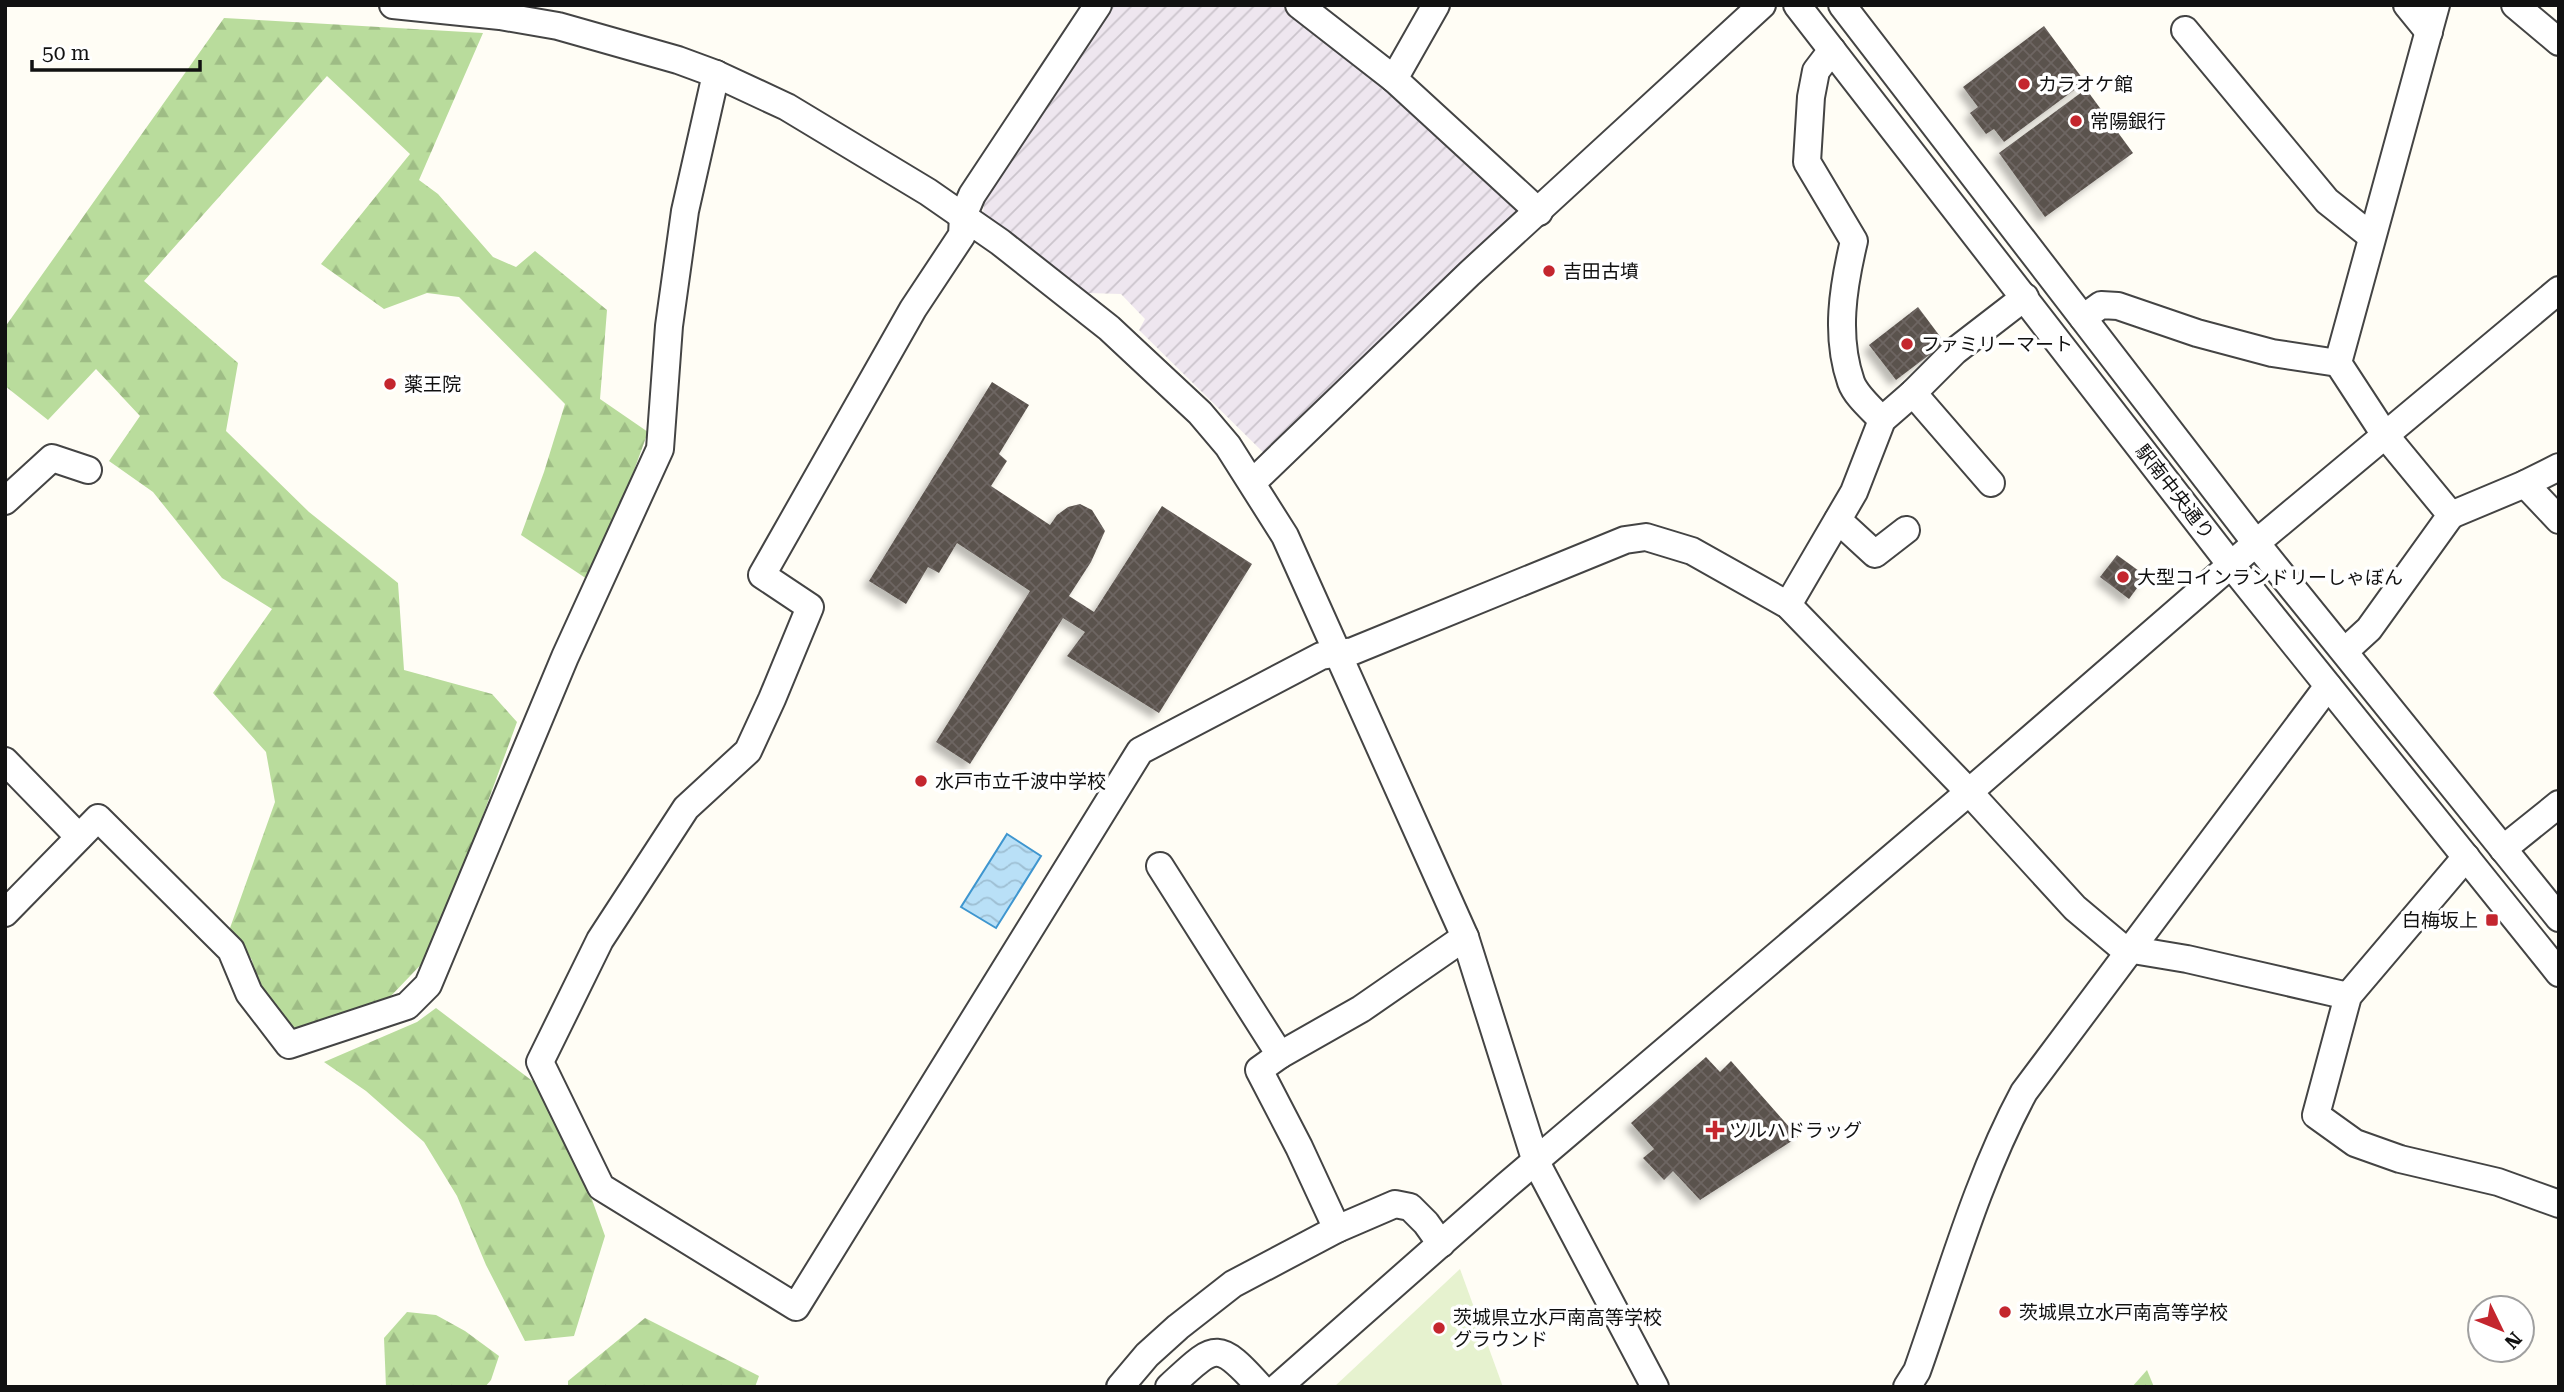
<svg xmlns="http://www.w3.org/2000/svg" width="2564" height="1392" viewBox="0 0 2564 1392" font-family="'Roboto Serif','Noto Sans JP',serif">
<style>
.industrial{fill:url(#industrial-furrows)}
.forest{fill:url(#forest-firs)}
.pitch{fill:#e6f2cf}
.water{fill:url(#water-waves);stroke:#3f96cf;stroke-width:2}
.building{fill:url(#building-cross-hatch);filter:url(#shadow)}
.lines{fill:none;stroke-linecap:round;stroke-linejoin:round}
.minor-casing{stroke:#444;stroke-width:30}
.minor{stroke:#fff;stroke-width:26}
.poi-dot{fill:#c4262e;stroke:#fff;stroke-width:2.5}
.labels{text-anchor:middle;dominant-baseline:central;stroke-width:7;stroke-linejoin:round;paint-order:stroke}
.poi-label{font-size:19px;fill:#111;stroke:#fff;text-anchor:start}
.street-label{font-size:19px;fill:#111;stroke:#fff}
</style>
<defs>
<pattern id="industrial-furrows" width="10" height="10" patternUnits="userSpaceOnUse" patternTransform="scale(1.75)"><rect width="10" height="10" fill="#eee6ef"/><path d="M-1 1l2-2M0 10L10 0M9 11l2-2" fill="none" stroke="#cbc4cc"/></pattern>
<pattern id="forest-firs" width="22" height="20" patternUnits="userSpaceOnUse" patternTransform="scale(1.75)"><rect width="22" height="20" fill="#b9dc9c"/><path d="M5 1l3.5 6h-7zM16 11l3.5 6h-7z" fill="#9ebc85"/></pattern>
<pattern id="water-waves" width="16" height="10" patternUnits="userSpaceOnUse" patternTransform="scale(1.75)"><rect width="16" height="10" fill="#b9e0f7"/><path d="M0 5q4-4 8 0t8 0" fill="none" stroke="#9ebfd3"/></pattern>
<pattern id="building-cross-hatch" width="8" height="8" patternUnits="userSpaceOnUse" patternTransform="scale(1.75)"><rect width="8" height="8" fill="#5a524d"/><path d="M0 0l8 8M0 8l8-8" fill="none" stroke="#6d6662"/></pattern>
<filter id="shadow"><feDropShadow dx="-6" dy="6" stdDeviation="3.5" flood-color="#0004"/></filter>
</defs>
<rect width="100%" height="100%" fill="#fffdf5"/>
<path class="industrial" d="M1110 5H1283L1371 73 1525 208 1269 458 1139 330 1145 319 1121 294 1087 293 983 213 985 198Z"/>
<g class="forest">
<path d="M224 18 483 33 419 180 438 194 493 257 516 267 535 251 607 310 600 399 648 432 593 583 521 535 544 472 565 404 459 297 427 293 384 309 321 264 410 154 327 76 144 281 238 363 226 431 309 512 398 583 404 670 492 694 517 722 433 952 389 998 295 1031 258 992 252 960 230 928 275 802 266 752 213 693 272 609 222 578 153 492 109 461 140 416 96 369 48 420 5 386V327Z"/>
<path d="M436 1008 543 1089 575 1152 605 1236 574 1336 525 1341 486 1265 457 1196 424 1142 366 1091 324 1062 417 1022Z"/>
<path d="M407 1312 436 1315 465 1331 499 1356 491 1380 485 1387H386L384 1338Z"/>
<path d="M645 1318 759 1376 755 1387H568V1381Z"/>
<path d="M2147 1370 2154 1387H2132Z"/>
</g>
<path class="pitch" d="M1460 1269 1503 1387H1334Z"/>
<path class="water" d="M1007 834 1041 856 996 928 961 907Z"/>
<g class="building">
<path d="M2044 26 2085 82 2004 142 1994 129 1986 134 1970 113 1978 107 1963 87Z"/>
<path d="M2086 89 2133 153 2045 217 1999 153Z"/>
<path d="M1918 307 1945 343 1896 380 1869 345Z"/>
<path d="M992 382 1029 405 999 454 1007 461 991 486 1050 525 1057 515 1068 507 1080 504 1092 510 1105 531 1091 562 1069 596 1094 612 1162 506 1252 564 1159 713 1067 656 1085 632 1063 618 970 764 936 742 1030 591 957 543 939 573 928 567 906 604 869 581Z"/>
<path d="M2117 555 2146 576 2129 599 2100 577Z"/>
<path d="M1706 1057 1720 1072 1731 1061 1798 1137 1700 1200 1673 1171 1664 1180 1643 1158 1654 1149 1631 1123Z"/>
</g>
<g class="lines">
<defs>
<g id="minor">
<path d="M393 5 500 16 558 26 678 60 716 74 787 107 928 192 1000 242 1109 328 1200 413 1228 446 1285 536 1465 937 1536 1162 1655 1387"/>
<path d="M1098 5 972 195 963 216 962 235 913 309 762 575 810 607 772 699 748 751 686 808 600 940 540 1062 601 1187 796 1307 1140 751 1321 656 1353 651 1625 540 1646 537 1692 551 1788 605 1969 792 2075 908 2119 945 2133 950 2187 959 2348 996"/>
<path d="M1299 5 1394 79 1539 212"/>
<path d="M1797 5 2231 565 2559 973"/>
<path d="M1842 5 2256 543 2559 918"/>
<path d="M2407 5 2429 32"/>
<path d="M2515 5 2559 42"/>
<path d="M2185 30 2327 201 2371 236"/>
<path d="M1832 50 1816 71 1811 97 1807 162 1854 241C1843 287 1835 336 1851 382 1856 396 1872 409 1882 420"/>
<path d="M1394 79 1436 5"/>
<path d="M2083 318 2101 305 2118 306 2197 333 2272 353 2338 363"/>
<path d="M1913 393 1991 483"/>
<path d="M1253 482 1469 274 1762 5"/>
<path d="M2525 484 2559 520"/>
<path d="M5 501 52 458 88 470"/>
<path d="M2451 515 2525 484 2559 467"/>
<path d="M1838 520 1875 554 1906 530"/>
<path d="M1788 605 1854 492 1882 420 1913 393 1955 351 2025 297"/>
<path d="M2345 651 2369 629 2451 515 2385 435 2338 363 2436 5"/>
<path d="M5 761 79 837"/>
<path d="M2503 849 2559 804"/>
<path d="M2466 857 2348 996 2316 1115 2355 1143 2400 1159 2498 1182 2559 1204"/>
<path d="M1160 866 1280 1055"/>
<path d="M5 913 98 818 231 950 249 993 289 1045 407 1006 428 985 565 657 660 449 669 326 685 211 716 74"/>
<path d="M1337 1229 1299 1147 1259 1070 1280 1055 1361 1009 1465 937"/>
<path d="M1120 1387 1147 1355 1178 1327 1233 1284 1337 1229 1395 1204 1410 1207 1426 1223 1441 1244"/>
<path d="M1169 1387C1215 1345 1216 1338 1260 1387"/>
<path d="M1278 1387 1506 1186 1969 792 2256 543 2559 290"/>
<path d="M1907 1387 1917 1371C1950 1278 1977 1179 2024 1092L2328 686"/>
</g>
</defs>
<use href="#minor" class="minor-casing"/>
<use href="#minor" class="minor"/>
</g>
<g class="poi-dot">
<circle cx="2024" cy="84" r="7"/>
<circle cx="2076" cy="121" r="7"/>
<circle cx="1549" cy="271" r="7"/>
<circle cx="1907" cy="344" r="7"/>
<circle cx="390" cy="384" r="7"/>
<circle cx="2123" cy="577" r="7"/>
<circle cx="921" cy="781" r="7"/>
<rect x="2485" y="913" width="14" height="14" rx="3.5"/>
<path d="M1711.5 1119.5h7v7h7v7h-7v7h-7v-7h-7v-7h7z"/>
<circle cx="2005" cy="1312" r="7"/>
<circle cx="1439" cy="1328" r="7"/>
</g>
<g class="labels">
<g class="poi-label">
<text x="2038" y="84">カラオケ館</text>
<text x="2090" y="121">常陽銀行</text>
<text x="1563" y="271">吉田古墳</text>
<text x="1921" y="344">ファミリーマート</text>
<text x="404" y="384">薬王院</text>
<text x="2137" y="577">大型コインランドリーしゃぼん</text>
<text x="935" y="781">水戸市立千波中学校</text>
<text x="2478" y="920" text-anchor="end">白梅坂上</text>
<text x="1729" y="1130">ツルハドラッグ</text>
<text x="2019" y="1312">茨城県立水戸南高等学校</text>
<text x="1453" y="1317">茨城県立水戸南高等学校<tspan x="1453" dy="22">グラウンド</tspan></text>
</g>
<g class="street-label">
<text transform="translate(2175 492) rotate(52)">駅南中央通り</text>
</g>
</g>
<rect width="2564" height="1392" fill="none" stroke="#111111" stroke-width="14"/>
<g transform="translate(2501 1329) rotate(133)"><circle r="33" fill="#ffffff" stroke="#a0a0a0" stroke-width="2"/>
<path d="M0-5L12 26L0 18L-12 26Z" fill="#c4262e"/>
<text y="-10" font-size="19" font-weight="bold" text-anchor="middle" fill="#111111">N</text>
</g>
<path d="M32 60v10h168v-10" fill="none" stroke="#111111" stroke-width="3.5"/>
<text x="42" y="60" font-size="21" fill="#111111" stroke="#ffffff" stroke-width="5" paint-order="stroke">50 m</text>
</svg>
